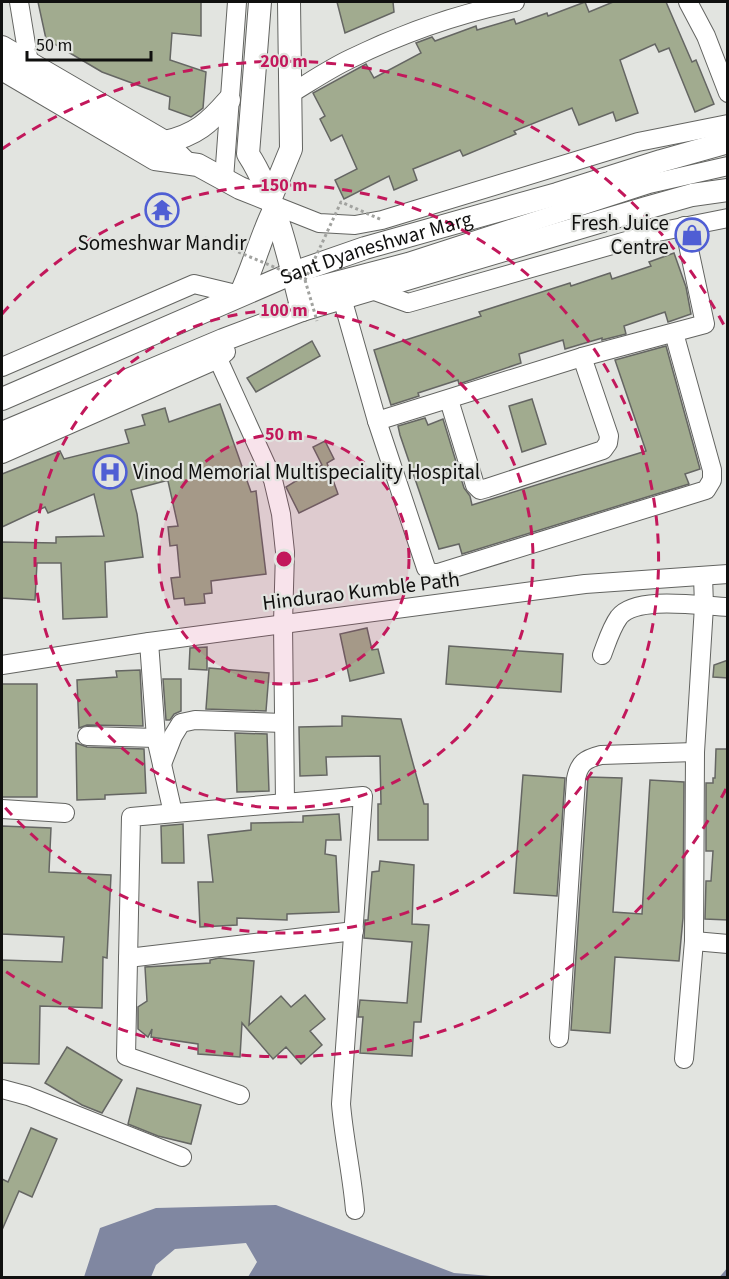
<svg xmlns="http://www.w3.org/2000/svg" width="729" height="1279" viewBox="0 0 729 1279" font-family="'Source Sans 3',sans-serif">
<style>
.water{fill:#8087a1}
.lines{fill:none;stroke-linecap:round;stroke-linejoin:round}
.stream{stroke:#8087a1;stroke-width:5}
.building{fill:#a1ab8f;stroke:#656663;stroke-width:1.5}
.minor-casing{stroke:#636461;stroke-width:20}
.major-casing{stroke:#636461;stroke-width:24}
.minor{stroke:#fff;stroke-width:18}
.major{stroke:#fff;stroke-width:22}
.path-bridge{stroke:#a1a29f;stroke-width:3;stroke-dasharray:3 3;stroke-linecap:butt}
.ring{fill:none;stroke:#c2185b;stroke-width:3;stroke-dasharray:10 8}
.labels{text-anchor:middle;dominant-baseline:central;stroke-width:4.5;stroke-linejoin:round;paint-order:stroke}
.poi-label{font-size:21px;fill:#10100f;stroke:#e2e4e0;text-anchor:end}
.street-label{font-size:21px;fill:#10100f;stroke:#e2e4e0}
.centre{fill:#c2185b;stroke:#e2e4e0;stroke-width:3}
.ring-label{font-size:18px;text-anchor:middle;font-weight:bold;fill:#c2185b;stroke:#e2e4e0;stroke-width:4.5;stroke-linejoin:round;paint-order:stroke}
</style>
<rect width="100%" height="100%" fill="#e2e4e0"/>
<path class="water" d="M276 1205 454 1273 503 1277H248L257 1262 246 1243 175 1249 156 1265 151 1277H84L100 1228 156 1208Z"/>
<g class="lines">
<path class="stream" d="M722 1278 728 1271"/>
</g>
<g class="building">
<path d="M38 2H201V36L172 33 170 60 206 72 203 108 191 117 169 109 170 97 102 72 46 39Z"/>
<path d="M337 2H393L394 12 345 33Z"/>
<path d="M585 2 589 12 613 2H666L692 62 696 60 714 104 695 112 669 48 659 52 655 44 620 60 638 113 616 121 613 112 579 125 572 108 514 131 516 134 463 156 460 150 413 169 417 180 394 190 389 176 344 199 335 180 357 169 342 135 331 141 320 119 325 116 313 93 366 64 374 78 421 53 416 43 432 37 435 41 476 26 477 30 514 19 516 24 547 13 548 16Z"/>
<path d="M674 253 686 287 691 314 668 322 665 312 624 326 626 334 602 340V338L565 349 563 340 519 354 521 363 459 384 458 380 418 393 419 396 391 405 374 350 481 316 479 312 570 283 571 286 610 273 612 279 651 266 649 262Z"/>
<path d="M312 341 320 356 256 392 247 378Z"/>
<path d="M666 346 700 469 685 474 689 484 462 554 459 544 439 549 400 435 398 426 425 418 428 425 443 419 464 488 470 496 472 505 646 451 615 360Z"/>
<path d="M532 399 546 444 522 452 509 406Z"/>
<path d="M220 404 251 492 256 491 266 574 211 581 212 593 204 594 205 603 185 605 184 598 174 599 171 578 180 577 177 545 170 546 168 527 178 526 168 481H165L131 490 137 514 143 557 105 562 107 617 63 619 61 563H37L35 600 2 598V542L56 543V537L104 536 94 494 48 513 45 507 2 527V474L60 451 64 459 129 443 125 430 145 425 142 415 165 408 169 422Z"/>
<path d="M325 441 334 459 327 463 338 494 299 513 286 487 322 465 313 447Z"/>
<path d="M367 628 372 650 378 649 384 673 350 681 340 634Z"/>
<path d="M449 646 563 654 561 692 446 684Z"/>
<path d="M207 647V670L189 669 190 648Z"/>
<path d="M728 660V678L713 677 714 665Z"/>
<path d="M209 668 269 673 266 711 206 709Z"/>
<path d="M140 670 143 726 87 725 79 728 77 680 117 677 116 671Z"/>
<path d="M163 679H181V711L174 714 170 720H166Z"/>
<rect x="2" y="684" width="35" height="113"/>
<path d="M342 716 401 719 424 804H428V840H378V804H381L380 756 326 757 327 775 300 776 299 727 342 726Z"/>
<path d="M235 733 267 734 269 791 237 792Z"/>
<path d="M76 743 87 747 144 749 146 793 105 795V799L77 800Z"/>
<path d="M716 749H728V920L705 919 706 881H711L713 851H706V783H713V778H715Z"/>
<path d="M523 775 565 778 557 896 514 893Z"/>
<path d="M588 777 622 778 613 912 642 914 650 780 684 782 683 918 679 961 615 957 610 1033 571 1030Z"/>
<path d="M339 814 341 840H326L325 854 336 856 339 912 287 914V920L237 918V925L200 927 198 882H213L208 835 251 830V823L303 822V816Z"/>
<path d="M183 824 184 863H162L161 826Z"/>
<path d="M2 826 51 828 49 872 111 875 107 958 103 957 102 1008 40 1006 39 1064 2 1063V960L62 962 64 937 2 934Z"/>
<path d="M380 861 414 865 412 924 429 925 421 1022H414L412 1056 360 1053 363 1017H358L360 1000 407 1003 412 942 364 938 365 920H368L372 872 379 871Z"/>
<path d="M219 958 254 961 249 1025 281 996 291 1007 305 995 325 1019 310 1031 322 1045 301 1064 286 1047 273 1059 242 1023 240 1057 198 1054V1044L151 1037 152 1029 148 1037 138 1029V1007L147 1001 145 967 210 963V960Z"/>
<path d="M67 1047 122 1080 102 1113 82 1105 45 1083Z"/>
<path d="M137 1088 201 1105 191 1144 158 1136 128 1124Z"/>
<path d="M31 1128 57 1139 32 1197 19 1191 2 1230V1179L8 1182Z"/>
</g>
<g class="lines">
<defs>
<g id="minor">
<path d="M19 2 29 63"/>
<path d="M688 2 706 36 728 93"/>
<path d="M290 94C310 82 329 69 350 59 403 33 457 14 515 2"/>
<path d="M224 179 237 2"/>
<path d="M271 204 319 223 355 225 382 220 638 142 728 124"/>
<path d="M372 290 408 303 658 232 728 218"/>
<path d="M297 291 408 262 649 184 728 166"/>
<path d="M342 298 377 421 426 568 431 573H438L706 490 712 480V470L674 333"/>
<path d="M218 359 273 480 281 514 285 552 283 623 285 803"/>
<path d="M2 367 194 284 240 295"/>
<path d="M449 400 475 485 480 490 487 488 603 450 608 443 609 436 582 357"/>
<path d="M377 421 582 357 705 324 684 226"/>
<path d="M2 454 218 359 226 352"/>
<path d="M149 642 156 738 173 813"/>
<path d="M602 655C607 642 611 628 619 617 636 595 701 606 728 607"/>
<path d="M2 665 149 642 585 584 728 574"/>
<path d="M87 736 156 738"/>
<path d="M162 764 173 736 181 723 195 720 284 723"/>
<path d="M2 809 65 813"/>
<path d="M694 941 728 944"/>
<path d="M128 958 354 931"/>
<path d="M559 1038 576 779C579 763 585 759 601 755L695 752"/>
<path d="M684 1059 694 941 695 752 704 606 703 576"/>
<path d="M2 1089 28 1096 182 1157"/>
<path d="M240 1095 126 1056 131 817 363 796 341 1104C344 1140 352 1174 355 1210"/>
</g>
<g id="major">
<path d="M260 2 248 154C275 195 290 262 302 310"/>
<path d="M2 47 165 142 185 162"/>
<path d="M2 69 155 159 198 165 240 188 270 200"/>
<path d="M165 142C196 135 209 123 229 100"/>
<path d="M270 200 291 149 289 2"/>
<path d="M240 295C253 268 260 239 273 212"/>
<path id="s1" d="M2 399 293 273 365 248 557 194 661 161 728 142"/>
<path d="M2 433 223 340 302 310 646 208 692 195 728 190"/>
</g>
</defs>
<use href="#minor" class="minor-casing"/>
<use href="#major" class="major-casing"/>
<use href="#minor" class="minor"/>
<use href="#major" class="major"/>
<g class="path-bridge">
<path d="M205 238 305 280 341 202 382 220"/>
<path d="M305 280 317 321"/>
</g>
</g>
<circle cx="284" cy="559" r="125" fill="#c2185b" fill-opacity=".12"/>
<g class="ring">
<circle cx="284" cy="559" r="125"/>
<circle cx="284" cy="559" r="249"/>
<path d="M2 314A374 374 0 1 1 2 804"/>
<path d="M726 789A498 498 0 0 1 2 969M2 149A498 498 0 0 1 726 329"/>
</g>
<defs>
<symbol id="temple-ring" viewBox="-11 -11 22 22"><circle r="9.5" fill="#e2e4e0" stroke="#4f5ed4" stroke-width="1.5"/><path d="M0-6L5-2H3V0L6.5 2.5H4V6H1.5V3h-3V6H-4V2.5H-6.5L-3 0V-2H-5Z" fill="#4f5ed4"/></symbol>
<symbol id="shop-ring" viewBox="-11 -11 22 22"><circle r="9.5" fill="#e2e4e0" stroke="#4f5ed4" stroke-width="1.5"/><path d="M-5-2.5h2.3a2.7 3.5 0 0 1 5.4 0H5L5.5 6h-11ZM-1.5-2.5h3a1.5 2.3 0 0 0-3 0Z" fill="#4f5ed4"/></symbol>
<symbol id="hospital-ring" viewBox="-11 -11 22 22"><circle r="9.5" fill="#e2e4e0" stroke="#4f5ed4" stroke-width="1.5"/><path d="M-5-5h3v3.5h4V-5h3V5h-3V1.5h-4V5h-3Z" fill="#4f5ed4"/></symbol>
</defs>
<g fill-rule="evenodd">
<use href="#temple-ring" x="143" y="191" width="38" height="38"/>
<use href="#shop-ring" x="673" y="216" width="38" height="38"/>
<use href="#hospital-ring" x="91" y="453" width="38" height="38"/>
</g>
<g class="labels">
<g class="poi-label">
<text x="669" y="223">Fresh Juice<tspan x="669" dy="24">Centre</tspan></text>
<text x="162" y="243" text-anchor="middle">Someshwar Mandir</text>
<text x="133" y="472" text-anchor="start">Vinod Memorial Multispeciality Hospital</text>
</g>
<g class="street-label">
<text stroke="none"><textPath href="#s1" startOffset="404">Sant Dyaneshwar Marg</textPath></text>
<text transform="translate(361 591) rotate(-7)">Hindurao Kumble Path</text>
</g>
</g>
<circle cx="284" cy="559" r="9" class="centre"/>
<g class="ring-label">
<text x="284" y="67">200 m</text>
<text x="284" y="191">150 m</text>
<text x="284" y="316">100 m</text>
<text x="284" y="440">50 m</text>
</g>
<rect width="729" height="1279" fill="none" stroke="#10100f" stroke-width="6"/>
<path d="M27 51v9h124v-9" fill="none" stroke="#10100f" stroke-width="3"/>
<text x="36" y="51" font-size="18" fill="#10100f" stroke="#e2e4e0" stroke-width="4.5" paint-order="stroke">50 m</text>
</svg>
